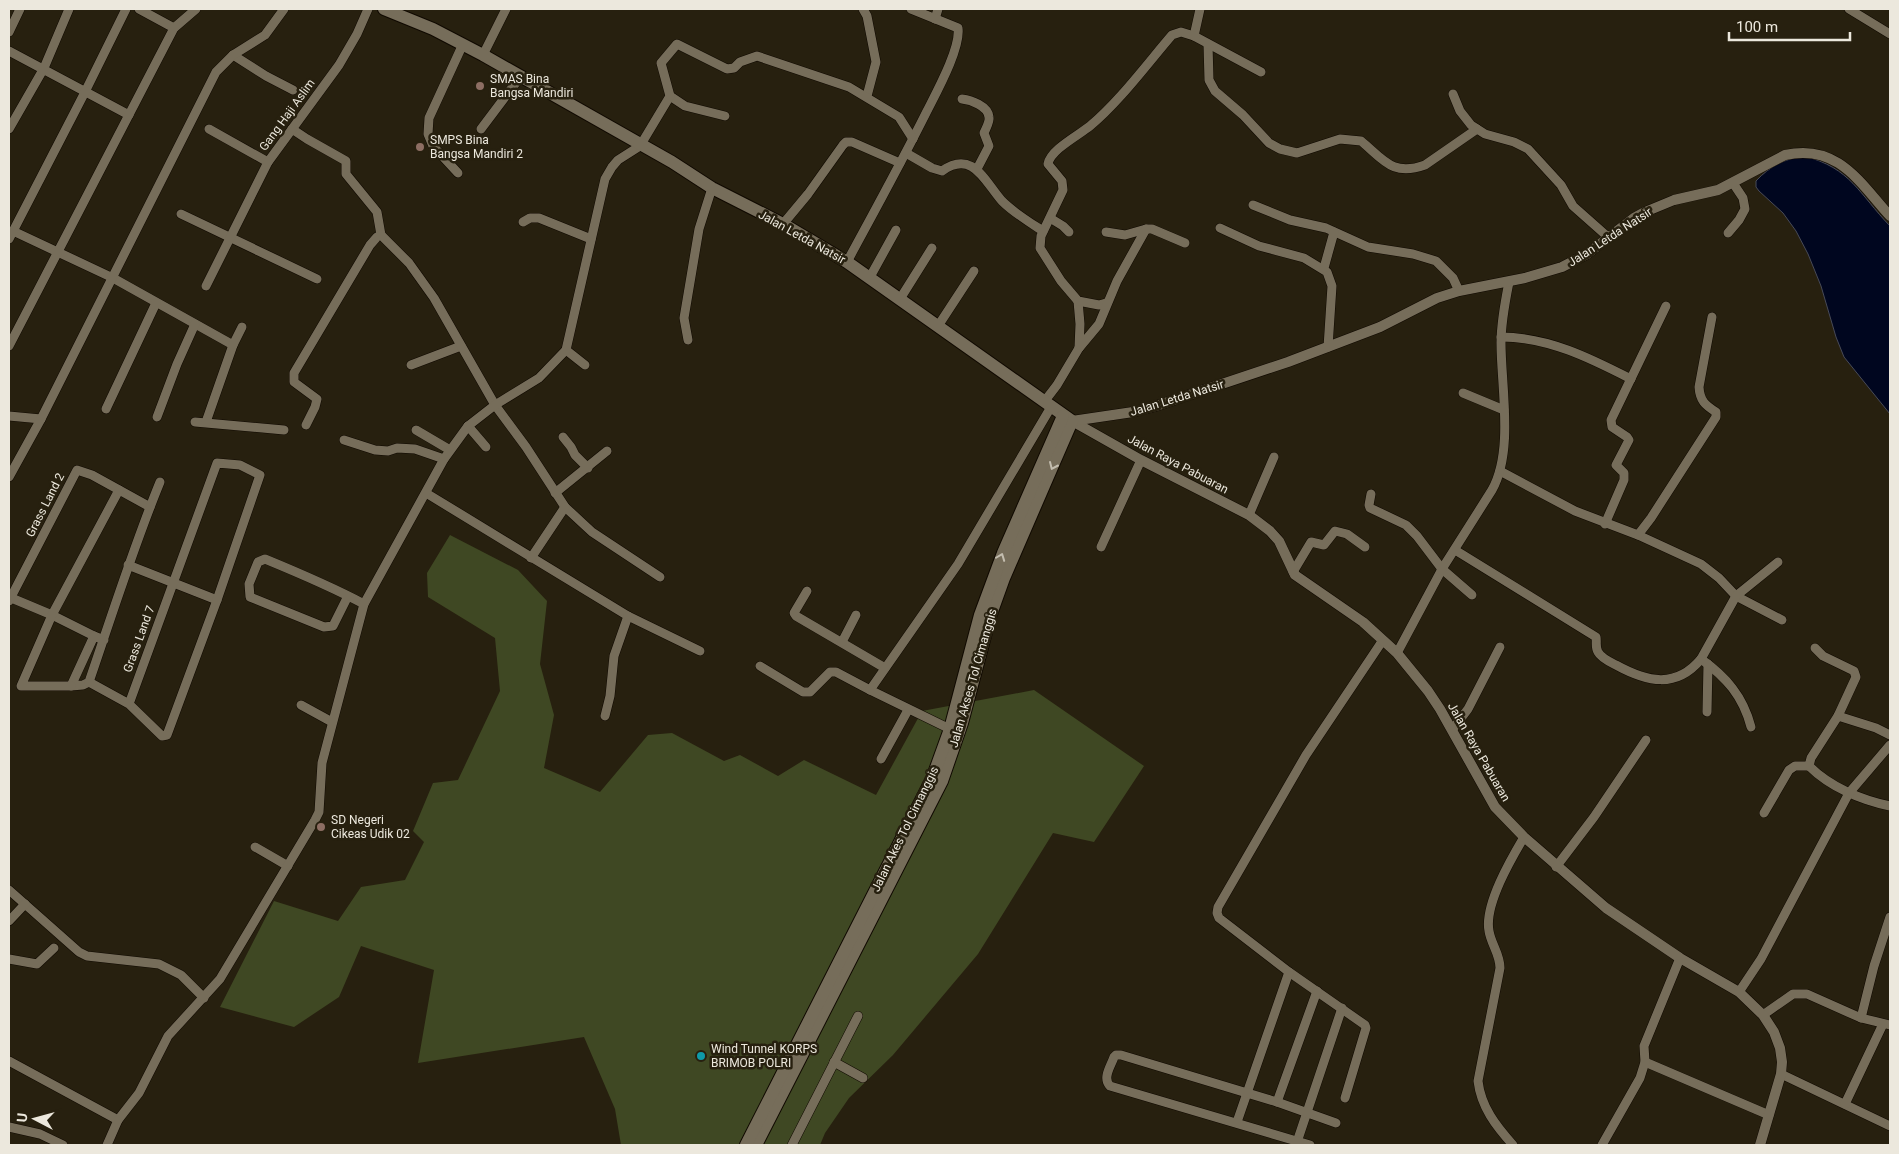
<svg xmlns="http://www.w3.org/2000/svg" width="1899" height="1154" viewBox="0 0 1899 1154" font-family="Roboto,sans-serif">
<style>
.green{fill:#3f4823}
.water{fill:#00061f;stroke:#474a58}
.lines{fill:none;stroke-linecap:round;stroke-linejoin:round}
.minor-casing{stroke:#100900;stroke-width:10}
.tertiary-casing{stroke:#100900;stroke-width:11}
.secondary-casing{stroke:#100900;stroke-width:14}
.minor{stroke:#766d5a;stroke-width:9}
.tertiary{stroke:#766d5a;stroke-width:10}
.secondary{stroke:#766d5a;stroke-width:12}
.oneway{stroke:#c3bdaf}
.education-dot{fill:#8d6e63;stroke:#27200f;stroke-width:2}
.culture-dot{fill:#0f9aa8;stroke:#27200f;stroke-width:2}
.labels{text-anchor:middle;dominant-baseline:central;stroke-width:5;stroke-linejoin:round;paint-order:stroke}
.poi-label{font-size:12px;fill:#ece8dd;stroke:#27200f;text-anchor:start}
.street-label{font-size:12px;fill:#ece8dd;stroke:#27200f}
</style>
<rect width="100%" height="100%" fill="#27200f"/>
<path class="green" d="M450 535 518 570 547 601 540 664 554 715 544 768 600 792 648 735 672 733 724 761 740 755 778 776 804 760 876 795 922 711 1034 690 1144 766 1094 842 1053 833 978 954 893 1055 849 1098 825 1133 820 1145H621L615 1109 584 1037 418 1063 434 970 361 946 339 997 294 1027 220 1007 274 901 338 921 361 887 405 880 424 842 413 831 433 783 458 780 500 691 495 638 428 597 427 573Z"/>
<path class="water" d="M1804 156C1851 168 1859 194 1890 226V414L1844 357 1836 337 1821 286 1808 254 1796 231 1783 213 1759 191 1756 187V181C1770 166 1784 159 1804 156Z"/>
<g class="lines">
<defs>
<g id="minor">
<path d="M139 9 174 28"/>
<path d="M863 9 867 16 876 62 867 96"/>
<path d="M1849 9 1890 34"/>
<path d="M935 19 938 9"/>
<path d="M9 32 20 9"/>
<path d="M1194 36 1200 9"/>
<path d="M1208 44 1209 80 1215 91 1243 115 1269 143 1280 149 1297 153 1340 139 1361 141C1383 159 1392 177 1425 165L1477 129"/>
<path d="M9 51 129 115"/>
<path d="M233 55 266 76 293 90"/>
<path d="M483 55 506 9"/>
<path d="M1453 94 1460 111 1471 125 1485 134 1514 142 1528 149 1561 185 1573 206 1608 237"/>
<path d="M670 96 685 106 725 116"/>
<path d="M962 99C971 100 988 106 989 117 990 122 986 128 984 133L989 146 977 169"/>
<path d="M9 129 44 68 69 9"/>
<path d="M209 129 268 162"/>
<path d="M292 129 307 139 346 161V174L377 212 381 235"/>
<path d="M481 129 521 76"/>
<path d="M906 153 932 168 942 171C973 149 985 182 1002 201 1014 213 1029 222 1043 231"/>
<path d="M458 173 433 146 428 134 429 118 463 44"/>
<path d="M1253 205 1290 220 1326 228 1368 247 1413 254 1436 261 1453 278 1459 291"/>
<path d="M181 214 317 279"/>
<path d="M1050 218 1063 226 1069 232"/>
<path d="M523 222 530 218H539L591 239"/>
<path d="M783 224 808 194 843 145 846 142H852L900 163"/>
<path d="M1220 228 1259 246 1304 258 1327 272 1332 286 1328 347"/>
<path d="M13 231 113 278 233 345"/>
<path d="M1106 232 1125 235 1146 229H1152L1185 243"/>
<path d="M1728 233 1739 220 1745 209 1743 198 1733 183"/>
<path d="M9 239 85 92 126 9"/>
<path d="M847 262C874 212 901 163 926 113 936 93 961 48 958 28L911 9"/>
<path d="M1324 268 1334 232"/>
<path d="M870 277 896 230"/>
<path d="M206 286 268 162 339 65 357 34 368 9"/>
<path d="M900 299 932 248"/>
<path d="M1078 301 1080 324 1079 348"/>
<path d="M1106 303 1099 305 1078 301 1061 281 1040 248 1041 236 1063 190 1062 181 1048 164C1050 150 1079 135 1090 126 1119 102 1147 64 1172 35L1181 32 1194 36 1261 72"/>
<path d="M938 326 974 271"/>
<path d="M1501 337C1548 337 1590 358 1631 379"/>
<path d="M688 340 684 318 699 229 712 188"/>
<path d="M9 346 174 28 196 9"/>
<path d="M566 350 585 365"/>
<path d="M411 365 461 346"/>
<path d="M1463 393 1504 410"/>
<path d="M1044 402 1057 385 1079 348 1099 324 1117 281 1146 229"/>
<path d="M106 409 156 303"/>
<path d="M9 416 41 419"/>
<path d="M157 417 177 364 195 324"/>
<path d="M195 422 284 430"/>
<path d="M206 422 233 345 242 327"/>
<path d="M306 425 315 407 317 399 294 382V373L370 245 377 237 381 235 409 263 434 298 495 405 526 447 565 507 592 532 660 577"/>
<path d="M468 426 486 447"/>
<path d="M416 430 450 450"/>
<path d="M563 437 571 447 575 455 588 468"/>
<path d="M344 440 375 450 388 451 397 448 415 449 444 459"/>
<path d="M1500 471 1575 511 1638 535 1701 564 1719 578 1736 596 1782 620"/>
<path d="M9 477 41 419 216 72 233 55 265 35 284 9"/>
<path d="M426 493 628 616 614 656 610 696 605 716"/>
<path d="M555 493 607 451"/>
<path d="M1371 494 1369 505 1370 508 1406 525 1417 536 1442 569 1472 595"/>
<path d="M1249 515 1274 457"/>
<path d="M1605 524 1624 480V473L1616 465 1629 440 1627 437 1612 427 1611 420 1666 306"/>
<path d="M1638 535 1651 518 1716 417V412C1705 405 1700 401 1699 387L1712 317"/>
<path d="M1101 547 1141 460"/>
<path d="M1455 550 1596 637C1597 642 1595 647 1598 652 1601 658 1610 662 1616 665 1647 682 1676 689 1701 659L1736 596 1778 562"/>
<path d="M531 558 565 507"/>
<path d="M128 565 217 600"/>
<path d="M1293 572 1311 542 1324 545 1335 531 1347 534 1365 547"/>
<path d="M807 591 794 613 796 616 885 668"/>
<path d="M348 596 333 626 324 627 250 597 249 584 258 562 265 559C299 573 332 587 364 604"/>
<path d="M9 597 52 615 94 636"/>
<path d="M9 601 77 470 92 475 150 507"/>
<path d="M628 616 700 651"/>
<path d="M104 640 94 636 71 686 83 685 89 682C112 615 133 548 160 482"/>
<path d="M842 642 856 615"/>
<path d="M1815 648 1823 656 1854 671 1856 677 1838 716 1811 758 1809 766C1830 787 1861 800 1890 806"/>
<path d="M1397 653 1442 569 1492 490C1514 451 1501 386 1501 343 1501 323 1505 302 1509 282"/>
<path d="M1701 659C1726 677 1743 696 1751 727"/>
<path d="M760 666 803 692H810L830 672H836L870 690"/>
<path d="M89 682 129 704 162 736 167 735 217 600 260 475 240 465 217 463 129 704"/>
<path d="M71 686H21L52 615 119 490"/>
<path d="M301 705 332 722"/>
<path d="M1707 712 1708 664"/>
<path d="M1838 716 1876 728 1890 735"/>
<path d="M950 729 870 690 958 564 1051 407"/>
<path d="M1452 730 1468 709 1500 647"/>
<path d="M881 759 908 710"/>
<path d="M1764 813 1789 770 1795 766H1809"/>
<path d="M255 847 288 866"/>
<path d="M1556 867 1594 817 1646 740"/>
<path d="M9 890 79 952 87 956 159 964 181 975 204 998"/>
<path d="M9 921 25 904"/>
<path d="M9 959 37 964 54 948"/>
<path d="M1739 992 1761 959 1849 793 1890 745"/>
<path d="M1763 1015 1793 994H1807L1861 1018 1890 1025"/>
<path d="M1861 1018 1874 966 1890 917"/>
<path d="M9 1061 118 1120"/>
<path d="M834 1062 863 1078"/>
<path d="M1645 1062 1769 1115"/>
<path d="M1781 1074 1890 1126"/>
<path d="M1345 1098 1366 1028 1365 1025 1289 972 1219 918 1217 913 1218 907 1306 755 1383 640"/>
<path d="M1277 1102 1317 991"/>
<path d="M1845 1104 1883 1024"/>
<path d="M1237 1122 1289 972"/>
<path d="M9 1127 40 1134 63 1145"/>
<path d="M1297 1142 1342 1008"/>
<path d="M107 1145 118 1120 139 1093 168 1036 220 979 315 820 319 812 322 763 364 604 444 459 468 426 495 405 539 378 566 350 605 179 612 167 618 160 640 146 670 96 661 63 677 44 727 69 734 68 740 62 757 56 849 87 899 117 913 139"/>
<path d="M792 1145 858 1016"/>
<path d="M1310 1145 1110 1086C1102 1078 1111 1066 1114 1057L1116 1055H1121L1277 1102 1336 1123"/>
<path d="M1513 1145C1496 1126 1481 1107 1478 1081L1500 968C1500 954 1491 944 1489 931 1484 905 1511 859 1524 837"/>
<path d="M1602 1145 1640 1078 1645 1062 1644 1046 1680 958"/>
</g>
<g id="tertiary">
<path d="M1072 421 1141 460 1249 515 1270 531 1279 541 1295 575 1363 622 1397 653 1428 691 1440 709 1495 807 1524 837 1606 908 1680 958 1739 992 1763 1015 1774 1032 1780 1048 1782 1062 1781 1074 1760 1145"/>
<path d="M1072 421 1133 412 1156 406 1288 362 1380 327 1437 298 1459 291 1525 278 1562 267 1587 254 1634 218 1645 212 1674 200 1718 190 1785 155C1838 143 1860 183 1890 216"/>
</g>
<g id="secondary">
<path d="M384 9 433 29 483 55 672 162 712 188 783 224 847 262 1072 421 1004 578 990 617 962 723 942 781 756 1145"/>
<path d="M746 1145 932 779 950 729 980 615 1003 553 1063 416"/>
</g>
</defs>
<use href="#minor" class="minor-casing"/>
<use href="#tertiary" class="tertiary-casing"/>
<use href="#secondary" class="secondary-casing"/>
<use href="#minor" class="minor"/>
<use href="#tertiary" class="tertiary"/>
<use href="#secondary" class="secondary"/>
</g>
<defs><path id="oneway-chevron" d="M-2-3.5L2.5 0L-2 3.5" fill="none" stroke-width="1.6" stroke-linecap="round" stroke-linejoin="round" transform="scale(1.25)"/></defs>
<g class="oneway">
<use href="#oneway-chevron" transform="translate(1053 466) rotate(114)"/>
<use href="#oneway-chevron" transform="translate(1001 557) rotate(-69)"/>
</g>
<g class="education-dot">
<circle cx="480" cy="86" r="5"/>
<circle cx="420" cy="147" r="5"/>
<circle cx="321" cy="827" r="5"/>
</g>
<circle class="culture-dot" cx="701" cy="1056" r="5"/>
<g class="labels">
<g class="poi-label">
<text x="490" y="79">SMAS Bina<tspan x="490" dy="14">Bangsa Mandiri</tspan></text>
<text x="430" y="140">SMPS Bina<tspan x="430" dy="14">Bangsa Mandiri 2</tspan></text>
<text x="331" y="820">SD Negeri<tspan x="331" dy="14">Cikeas Udik 02</tspan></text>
<text x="711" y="1049">Wind Tunnel KORPS<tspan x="711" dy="14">BRIMOB POLRI</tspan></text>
</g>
<g class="street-label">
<text transform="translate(287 115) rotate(-54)">Gang Haji Aslim</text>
<text transform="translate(802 237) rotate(29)">Jalan Letda Natsir</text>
<text transform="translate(1610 237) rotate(-33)">Jalan Letda Natsir</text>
<text transform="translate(1177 398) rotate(-17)">Jalan Letda Natsir</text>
<text transform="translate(1178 464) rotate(28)">Jalan Raya Pabuaran</text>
<text transform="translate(45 505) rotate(-63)">Grass Land 2</text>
<text transform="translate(139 639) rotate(-70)">Grass Land 7</text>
<text transform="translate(973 678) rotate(-74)">Jalan Akses Tol Cimanggis</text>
<text transform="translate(1479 752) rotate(60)">Jalan Raya Pabuaran</text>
<text transform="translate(905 829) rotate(-64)">Jalan Akes Tol Cimanggis</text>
</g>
</g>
<rect width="1899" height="1154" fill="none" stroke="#ece8dd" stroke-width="20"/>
<g transform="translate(35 1119) rotate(276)" stroke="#27200f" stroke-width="4" paint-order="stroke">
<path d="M0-4L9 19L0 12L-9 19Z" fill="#ece8dd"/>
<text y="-8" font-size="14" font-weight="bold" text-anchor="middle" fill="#ece8dd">U</text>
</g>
<path d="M1729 32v8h121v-8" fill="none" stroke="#ece8dd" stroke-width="2.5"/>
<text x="1736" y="32" font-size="15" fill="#ece8dd" stroke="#27200f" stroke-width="4" paint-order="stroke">100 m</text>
</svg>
